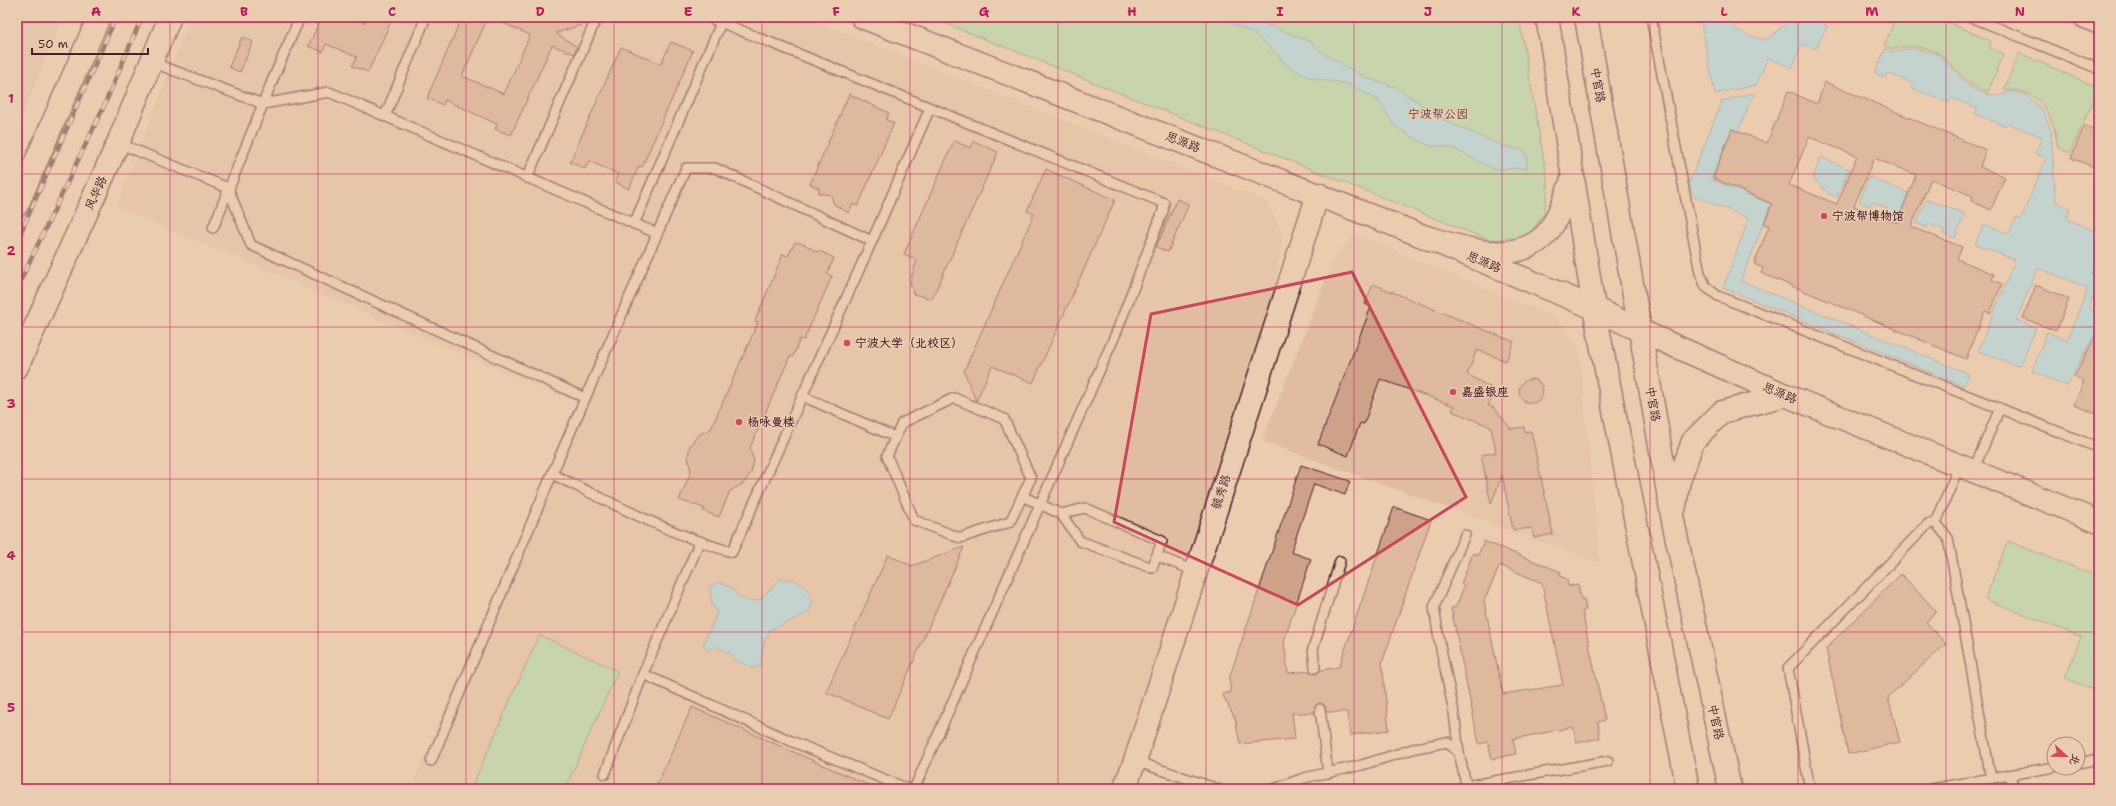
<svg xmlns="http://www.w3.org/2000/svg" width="2116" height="806" viewBox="0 0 2116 806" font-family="'Shantell Sans','LXGW WenKai TC',sans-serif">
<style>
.built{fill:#e0bca1}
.green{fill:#9cdda7;stroke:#737e69}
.water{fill:#92dcf3;stroke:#7590a3}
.building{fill:#cda288;stroke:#4a1f2b;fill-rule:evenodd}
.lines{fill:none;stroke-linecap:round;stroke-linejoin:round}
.service-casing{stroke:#4a1f2b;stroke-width:12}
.tertiary-casing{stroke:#4a1f2b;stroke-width:25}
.primary-casing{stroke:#4a1f2b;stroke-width:25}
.service{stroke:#eaccb0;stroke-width:9}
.tertiary{stroke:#eaccb0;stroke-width:22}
.primary{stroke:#eaccb0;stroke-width:22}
.rail-casing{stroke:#4a1f2b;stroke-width:4.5}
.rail{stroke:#eaccb0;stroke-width:3;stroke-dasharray:9;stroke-linecap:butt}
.marked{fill:none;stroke:#ca4759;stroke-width:3;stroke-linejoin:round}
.grid{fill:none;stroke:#c2185b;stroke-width:1;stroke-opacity:0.55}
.poi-dot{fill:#d1495b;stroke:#eaccb0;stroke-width:1.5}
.labels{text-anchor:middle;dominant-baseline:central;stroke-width:3;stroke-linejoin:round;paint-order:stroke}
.street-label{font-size:12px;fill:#4a1f2b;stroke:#eaccb0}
.park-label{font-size:12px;fill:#563c3e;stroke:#eaccb0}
.poi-label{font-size:12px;font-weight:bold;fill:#4a1f2b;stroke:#eaccb0;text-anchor:start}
.neatline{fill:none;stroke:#c2185b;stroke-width:1.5}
.grid-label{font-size:13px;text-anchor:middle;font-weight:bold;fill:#c2185b}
</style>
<rect width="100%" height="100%" fill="#ecccae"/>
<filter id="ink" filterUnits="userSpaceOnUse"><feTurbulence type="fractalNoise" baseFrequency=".025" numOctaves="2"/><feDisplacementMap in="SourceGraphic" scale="8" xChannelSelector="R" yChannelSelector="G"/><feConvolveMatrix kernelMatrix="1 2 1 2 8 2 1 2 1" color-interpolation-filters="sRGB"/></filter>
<g filter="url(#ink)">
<g class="built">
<path d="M17 17H63L17 129Z"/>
<path d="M191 17H805L1267 201 1283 235 1275 284 1134 728 1111 789H431L413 782 577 403 116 207Z"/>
<path d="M1356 234 1557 318 1579 347 1600 563 1262 441 1335 256Z"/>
</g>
<g class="green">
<path d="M929 17H1519L1548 184 1544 214 1527 237 1489 240Z"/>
<path d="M1896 17H1937L1991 41 1990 48 2004 54 1988 92 1970 84 1940 54 1928 49 1909 46 1893 49 1884 46Z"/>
<path d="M2019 53 2099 88 2070 153 2058 148C2053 115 2042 88 2004 90Z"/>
<path d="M2008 541 2099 577V692L2065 678 2081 637 1985 599Z"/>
<path d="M539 635 618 671 565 789H471Z"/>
</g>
<g class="water">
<path d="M1217 17H1253L1265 24 1311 42 1321 52 1366 78 1395 87 1448 122 1503 146 1525 151 1528 168 1494 169 1455 149 1443 146H1430L1408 135 1394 125 1378 100 1348 84 1311 78 1286 65 1279 56 1254 33Z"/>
<path d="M1700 17H1729C1734 33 1753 39 1768 39L1793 17H1819L1821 22 1827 26 1816 49 1802 44 1792 68 1768 58 1756 85 1715 94Z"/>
<path d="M1911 48 1938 54 1970 87 1987 94 1998 96 2012 91 2026 95 2043 110 2051 131 2056 202 2070 209 2067 219 2099 233V254L2091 274 2094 276 2092 282 2098 285 2089 308 2099 312V326L2067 386 2032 371 2047 332 2067 340 2088 288 2038 268 2016 320 2036 328 2020 367 1978 351 2015 260 1975 244 1984 224 2009 234 2016 217 2021 219 2046 158 2035 154 2042 137 2007 123 2005 126 1975 114 1977 108 1952 98 1949 103 1911 88 1913 83 1887 73 1885 78 1875 73 1885 49 1893 52Z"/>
<path d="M1754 93 1738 131 1732 129 1711 179 1771 204 1741 281 1969 374 1964 386 1723 288 1749 218 1693 196 1689 183 1722 101Z"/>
<path d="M1821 157 1849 169 1837 197 1829 194 1813 178Z"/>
<path d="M1869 177 1908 193 1898 217 1886 212 1887 208 1872 202 1870 206 1859 202Z"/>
<path d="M1926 199 1965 214 1955 238 1943 233 1944 230 1929 224 1927 228 1916 223Z"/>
<path d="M780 579C800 579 805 584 813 602L808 613 770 630 764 642 760 666 753 668 733 660V655L714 646 709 650 703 646 717 613 712 604 710 587 719 582 733 589 738 596 747 601 760 600Z"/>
</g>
<g class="building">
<path d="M322 17H350L364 23 367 17H393L368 72 352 66 357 57 326 44 323 52 308 46Z"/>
<path d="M462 17H488L462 76 504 94 530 35 489 17H590L588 23 556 33 577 47 574 54 552 45 511 135 495 129 497 124 445 100 443 105 427 98Z"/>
<path d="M242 37 253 42 240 72 229 67Z"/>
<path d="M671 42 693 51 642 167 639 166 629 189 615 182 618 174 589 161 585 169 570 162 621 47 661 64Z"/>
<path d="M1825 82 1986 150 1980 167 2005 177 1991 210 1971 201 1973 196 1931 179 1911 227 1962 247 1957 259 1994 274 1992 280 2002 284 1990 313 1985 311 1966 359 1761 273 1763 268 1754 264 1769 226 1764 224 1772 204 1713 178 1732 129 1767 143 1788 91 1817 104ZM1809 137 1857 156 1837 204 1789 185ZM1874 158 1916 175 1897 223 1854 206Z"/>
<path d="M849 94 889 113 886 120 894 123 858 206 853 204 848 213 834 204 831 195 818 193 820 189 810 184Z"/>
<path d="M2084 126 2099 132V169L2071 158Z"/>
<path d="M954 141 971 148 974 141 998 152 932 299 913 294 910 282 917 260 904 254Z"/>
<path d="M1046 169 1115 200 1033 383 992 366 976 401 964 371 1034 214 1027 211Z"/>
<path d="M1177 199 1189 204 1168 252 1156 247Z"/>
<path d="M795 242 804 244 817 252 820 251 834 258 827 274 832 276 804 340 800 339 793 357 790 356 750 448 754 461 751 473 743 484 730 491 719 517 703 511 704 508 679 500 691 472 688 457 690 445 698 435 711 429 758 322 755 321 783 254 788 256Z"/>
<path d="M1373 284 1514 342 1506 361 1477 350 1467 374 1493 389 1490 394 1494 396 1488 405 1494 408 1511 429 1524 427 1525 432 1531 431 1553 534 1534 538 1532 528 1513 530 1502 475 1491 504 1481 455 1496 452 1491 427 1452 411 1454 406 1380 379 1364 424 1360 423 1348 456 1318 444 1371 307 1365 304Z"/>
<path d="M2036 285 2069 299 2056 331 2023 318Z"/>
<path d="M2099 329V415L2074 405 2084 381 2074 377Z"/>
<circle cx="1531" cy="391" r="12"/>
<path d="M1301 465 1350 481 1345 495 1314 484 1291 552 1311 559 1284 641 1288 673 1310 671 1316 674 1321 670 1339 667 1394 507 1431 520 1382 663 1389 730 1350 735 1347 712H1326L1325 706 1320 703 1315 706 1314 713H1292L1295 739 1240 744 1235 718 1222 694 1231 692 1229 679Z"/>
<path d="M1484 541 1561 572 1560 576 1567 579 1568 586 1578 584 1581 599H1584L1586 610 1582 611 1605 720 1598 722 1600 738 1577 743 1573 727 1513 739 1516 754 1492 759 1488 742 1479 744 1451 608 1456 607 1464 586 1461 584 1473 553 1478 555ZM1500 565 1542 583 1563 685 1503 694 1484 601Z"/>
<path d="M964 547 888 719 826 692 888 555 912 566Z"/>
<path d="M1901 574 1936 611 1926 622 1946 644 1888 697 1900 742 1848 754 1826 648Z"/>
<path d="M692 707 877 789H655Z"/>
</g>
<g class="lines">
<defs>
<g id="service">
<path d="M708 17 1164 203 1163 211 1117 331 914 789"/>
<path d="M1651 17 1700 273 1706 287 1718 296 2099 448"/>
<path d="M1971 17 2099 69"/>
<path d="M151 62 263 104 329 92 656 233"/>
<path d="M385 116 426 17"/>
<path d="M118 143 228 188 251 245 585 398"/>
<path d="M686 168H715L872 241 732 552C669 534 610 502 552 474Z"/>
<path d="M527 178 597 17"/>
<path d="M634 224 721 23"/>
<path d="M213 228 273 79 300 17"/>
<path d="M872 241 930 108"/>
<path d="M802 396 895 437"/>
<path d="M954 398 1004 419 1031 478 1010 522 960 538 914 520 887 456 902 423Z"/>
<path d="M1973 471 2000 408"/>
<path d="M1022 496 1061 514 1085 508 1162 541 1152 568 1080 541 1061 514"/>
<path d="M1936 523 1959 466"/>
<path d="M1157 556 1195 571"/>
<path d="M1315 668 1313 649 1340 561"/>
<path d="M643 674 791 741 908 789"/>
<path d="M1320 709 1328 773"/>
<path d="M1459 753 1454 713 1439 639 1434 607 1465 535"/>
<path d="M431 761 552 474"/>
<path d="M1135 761 1218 789"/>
<path d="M2078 763 2099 759"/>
<path d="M605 774 643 674 700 541"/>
<path d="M2010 775 2014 789"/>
<path d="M1466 786 1608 761"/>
<path d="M1274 789 1304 778 1362 765 1416 748 1447 742 1459 753 1467 789"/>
<path d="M1810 789 1788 668 1928 524 1936 523 1948 538 1991 779"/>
<path d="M1931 789 2054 767"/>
</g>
<g id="tertiary">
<path d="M862 17 1420 235 1594 308 1641 331 1785 395 2099 522"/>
<path d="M2085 17 2099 23"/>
<path d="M1124 789 1135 761 1318 194"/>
</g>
<g id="primary">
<path d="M1547 17 1594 308 1688 789"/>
<path d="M1586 17 1673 521 1730 789"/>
<path d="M17 205 99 17"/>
<path d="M1420 235C1457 246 1510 267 1543 237 1557 225 1566 194 1573 177"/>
<path d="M17 367 118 143 170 17"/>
<path d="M1675 506 1679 481 1693 441 1722 412 1785 395"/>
</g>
</defs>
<use href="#service" class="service-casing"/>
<use href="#tertiary" class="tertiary-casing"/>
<use href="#primary" class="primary-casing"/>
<use href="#service" class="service"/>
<use href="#tertiary" class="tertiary"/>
<use href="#primary" class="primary"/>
<defs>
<g id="rail">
<path d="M17 241 116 17"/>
<path d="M17 288 104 106 142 17"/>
</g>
</defs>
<use href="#rail" class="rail-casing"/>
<use href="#rail" class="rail"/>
</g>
</g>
<path d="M0 0H2116V806H0ZM1352 272 1466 497 1298 605 1114 522 1151 314Z" fill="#ecccae" fill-opacity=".55" fill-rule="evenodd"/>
<path class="marked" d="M1352 272 1466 497 1298 605 1114 522 1151 314Z"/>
<path class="grid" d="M170 17V789M318 17V789M466 17V789M614 17V789M762 17V789M910 17V789M1058 17V789M1206 17V789M1354 17V789M1502 17V789M1650 17V789M1798 17V789M1946 17V789M17 174H2099M17 327H2099M17 479H2099M17 632H2099"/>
<g class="poi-dot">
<circle cx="1824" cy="216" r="4"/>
<circle cx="847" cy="343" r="4"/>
<circle cx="1453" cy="392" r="4"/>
<circle cx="739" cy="422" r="4"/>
</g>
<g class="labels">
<g class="street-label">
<text transform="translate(1598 85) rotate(80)">中官路</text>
<text transform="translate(1183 142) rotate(21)">思源路</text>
<text transform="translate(96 193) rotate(-66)">风华路</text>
<text transform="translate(1484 262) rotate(23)">思源路</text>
<text transform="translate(1780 393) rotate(23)">思源路</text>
<text transform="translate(1653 404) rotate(80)">中官路</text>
<text transform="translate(1221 492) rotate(-72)">毓秀路</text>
<text transform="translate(1716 722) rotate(78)">中官路</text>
</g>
<g class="park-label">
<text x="1438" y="114">宁波帮公园</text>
</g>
<g class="poi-label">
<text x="1832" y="216">宁波帮博物馆</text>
<text x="855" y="343">宁波大学（北校区）</text>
<text x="1461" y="392">嘉盛银座</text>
<text x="747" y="422">杨咏曼楼</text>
</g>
</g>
<rect width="2116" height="806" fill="none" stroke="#eaccb0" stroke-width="44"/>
<g transform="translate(2066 756) rotate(112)"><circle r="19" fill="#eaccb0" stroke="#aa877b"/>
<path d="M0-3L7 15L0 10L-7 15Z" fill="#d1495b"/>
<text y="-6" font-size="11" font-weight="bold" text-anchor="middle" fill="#4a1f2b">北</text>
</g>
<path d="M32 48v6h116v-6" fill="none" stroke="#4a1f2b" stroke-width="2"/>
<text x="38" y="48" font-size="12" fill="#4a1f2b" stroke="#eaccb0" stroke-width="3" paint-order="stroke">50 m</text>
<rect x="22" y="22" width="2072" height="762" class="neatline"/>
<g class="grid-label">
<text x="96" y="16">A</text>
<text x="244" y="16">B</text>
<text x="392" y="16">C</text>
<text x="540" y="16">D</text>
<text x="688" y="16">E</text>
<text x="836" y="16">F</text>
<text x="984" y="16">G</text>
<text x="1132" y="16">H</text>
<text x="1280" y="16">I</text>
<text x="1428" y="16">J</text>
<text x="1576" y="16">K</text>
<text x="1724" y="16">L</text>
<text x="1872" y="16">M</text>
<text x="2020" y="16">N</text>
<text x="11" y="103">1</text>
<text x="11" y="255">2</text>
<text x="11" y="408">3</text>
<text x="11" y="560">4</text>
<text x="11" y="712">5</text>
</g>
</svg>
